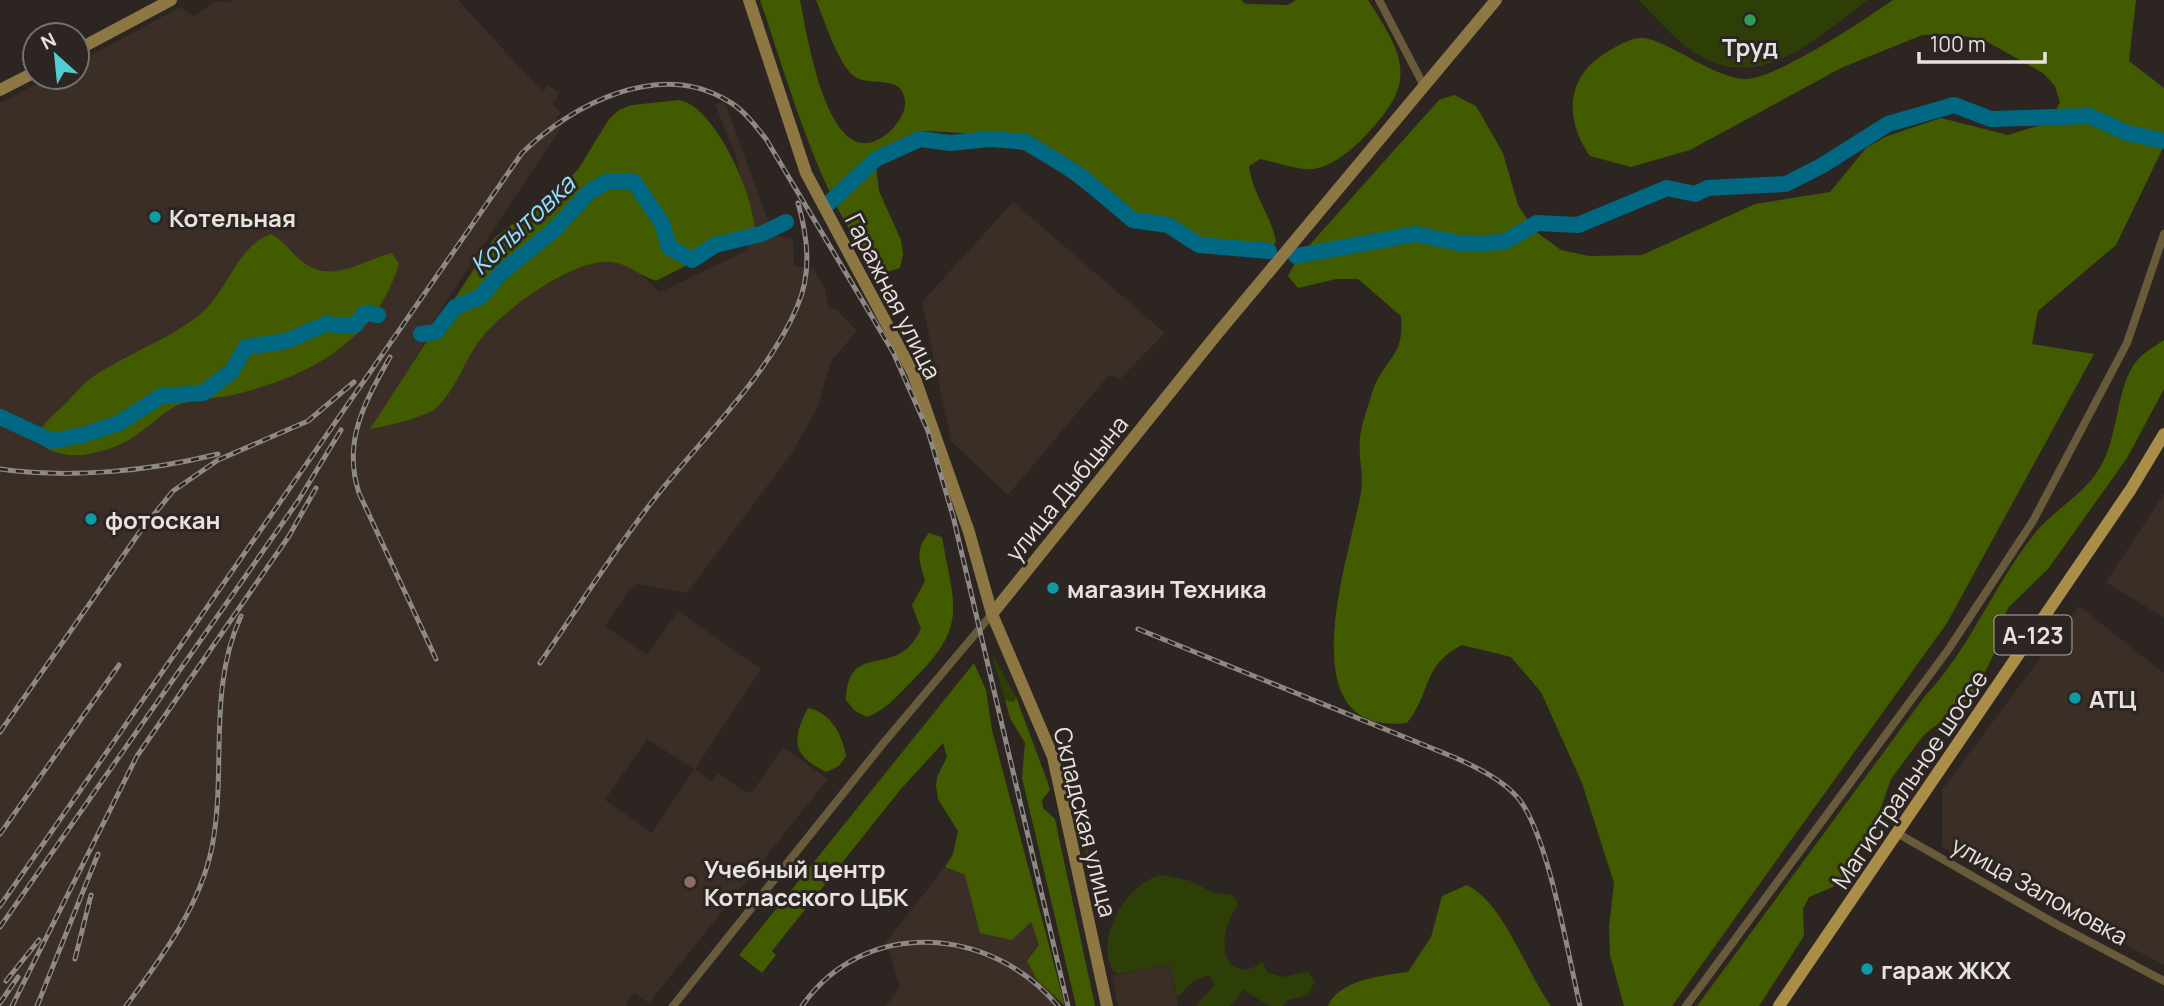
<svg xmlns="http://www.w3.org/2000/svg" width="2164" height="1006" viewBox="0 0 2164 1006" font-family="Manrope,sans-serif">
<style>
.built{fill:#3b2e27;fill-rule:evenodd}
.green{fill:#2d3e06}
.forest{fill:#425b00}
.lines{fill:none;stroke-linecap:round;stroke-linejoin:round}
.river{stroke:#006882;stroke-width:16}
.street{stroke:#685b3b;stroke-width:8}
.secondary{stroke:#8d7843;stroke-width:12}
.primary{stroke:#aa8e48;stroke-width:12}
.rail-casing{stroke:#8f8985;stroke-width:5}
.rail{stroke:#2c2521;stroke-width:2.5;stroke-dasharray:8;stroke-linecap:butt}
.leisure-dot{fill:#2e9e5b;stroke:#2c2521;stroke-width:2.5}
.culture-dot{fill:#0f9aa8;stroke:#2c2521;stroke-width:2.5}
.education-dot{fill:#8d6e63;stroke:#2c2521;stroke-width:2.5}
.labels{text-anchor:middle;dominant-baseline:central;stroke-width:6;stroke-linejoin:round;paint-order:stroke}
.shield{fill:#2c2521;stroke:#afa9a6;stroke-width:2}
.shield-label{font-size:23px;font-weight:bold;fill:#e7e2df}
.poi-label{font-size:24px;font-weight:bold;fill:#e7e2df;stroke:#2c2521;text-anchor:start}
.street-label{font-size:24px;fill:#e7e2df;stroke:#2c2521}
.water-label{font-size:26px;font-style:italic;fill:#93e0fc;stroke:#2c2521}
</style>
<rect width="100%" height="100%" fill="#2c2521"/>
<g class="built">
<path d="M234 0H458L536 85 544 91 548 85 560 93 552 104 562 113 556 118 562 126 428 329 596 233 660 292 748 250 743 189 736 157 715 104 725 102 773 235 793 239 794 266 813 268 825 289 829 308 836 309 857 331 831 361 817 408 792 453 687 593 638 584 629 591 605 626 647 655 678 611 761 669 695 769 712 782 718 773 745 792 753 791 783 747 828 779 649 1003 634 993 626 1003 628 1006H0V103L50 77H77V63L180 7 194 16 216 1 227 3ZM647 739 694 769 652 833 605 800Z"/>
<path d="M1013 202 1165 333 1120 379 1109 375 1008 495 951 441 922 302Z"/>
<path d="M2164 494V618L2106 582Z"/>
<path d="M2079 606 2164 673V965L1942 847V790Z"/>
<path d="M945 867 965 875 1031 922 1039 945 1037 980 1061 1006H886L900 987 886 942Z"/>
<path d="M1170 964 1178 1006H1118L1112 976Z"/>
</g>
<g class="green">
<path d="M1639 0H1868C1821 34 1764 92 1702 57 1678 44 1658 20 1639 0Z"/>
<path d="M991 652 1016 697 1014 702 1005 700Z"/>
<path d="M1080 821 1083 823 1091 863 1087 861 1078 824Z"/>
<path d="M1164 875 1191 881 1214 893 1232 895 1238 904C1229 919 1220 938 1227 957 1232 973 1254 973 1262 960L1267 972 1282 977 1308 971 1315 982 1307 995 1288 1000 1283 1006H1269L1244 990 1230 1006H1196L1214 985 1209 975 1192 982 1177 997 1170 964 1119 974 1114 972C1092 941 1128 878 1164 875Z"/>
</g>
<g class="forest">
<path d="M760 0H800C807 33 828 183 888 133 896 126 906 113 905 101 903 73 870 88 854 76 838 64 824 19 816 0H1241L1246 4 1288 5 1296 0H1368C1407 60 1417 83 1364 137 1352 150 1332 166 1314 169 1298 171 1276 162 1260 159L1249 166C1252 193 1271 215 1276 242L1267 252 1254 255 1160 230 1109 208 1050 164 993 135 928 131 916 132 892 144 882 152 876 165 879 191 901 240 903 255 900 268 887 272C829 235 784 67 760 0Z"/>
<path d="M1893 0H2136L2129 61 2164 88V146L2116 245 2038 311 2032 344 2094 354 1947 623 1672 1006H1624L1610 955 1609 927 1614 883 1582 783 1541 692 1511 657 1462 645C1421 666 1433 690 1407 723 1284 738 1351 553 1361 492 1364 475 1358 456 1360 439 1361 424 1368 407 1372 393 1383 358 1405 359 1401 316L1358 279H1336L1298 288 1288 276 1297 259 1439 100 1454 95 1476 106 1503 153 1518 205 1535 231 1561 250 1589 256 1642 255 1755 204 1830 192 1866 148 1887 136 1941 118 2008 135 2050 122 2060 102 2055 86 2043 73 1984 40 1952 34 1922 35 1841 68 1690 150 1631 167 1590 156C1562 116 1567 73 1612 49 1621 44 1631 38 1642 38 1667 39 1716 80 1747 79 1779 77 1864 20 1893 0Z"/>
<path d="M679 100C716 106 758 202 755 239L718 249 656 281C640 276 627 263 611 262 573 258 502 311 480 340 464 361 456 390 436 408 426 417 384 427 370 429L494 238 560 189 579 168 609 119 619 110 632 105Z"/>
<path d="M271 234C285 241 291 253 304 263 333 284 363 260 392 253L399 264C375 342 308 377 233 395 215 399 191 398 176 406 157 416 142 434 123 443 96 456 56 464 35 438 42 425 52 416 63 406 73 396 83 384 94 376 127 354 165 341 197 317 227 295 235 247 271 234Z"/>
<path d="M2164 340V389L2127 458 2048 569 2009 607 2003 618 1999 644 1974 694 1923 736 1891 779 1877 819 1851 866 1833 887 1809 897 1803 909 1804 936 1759 1006H1697L1925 696C1969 650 1993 587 2032 537 2051 511 2083 496 2099 469 2119 438 2115 391 2135 363 2142 353 2154 347 2164 340Z"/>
<path d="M929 533 942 537C954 607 969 625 913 680 899 694 886 710 867 717L855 711 846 700C848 638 897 682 921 629L912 605 925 581C920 562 914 550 929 533Z"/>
<path d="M974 663 986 690 992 730 1065 1006 1037 980 1027 961 1039 945 1031 922 1012 940 980 933 965 875 945 867 953 854 958 831 938 799 936 786 937 777 947 757 943 743 900 790 772 951 776 955 762 973 739 955Z"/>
<path d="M1016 697 1048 783 1050 790 1042 800 1043 808 1055 819 1095 1006H1076L1022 778 1025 743 1010 718 1005 700 1014 702Z"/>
<path d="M808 708C831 713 842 734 846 756L839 766 826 772C791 755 792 739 808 708Z"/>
<path d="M1467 885C1504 903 1526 972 1551 1006H1328C1338 980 1384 975 1408 972L1431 937 1442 896Z"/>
</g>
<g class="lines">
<g class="river">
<path d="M829 203 876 159 920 139 950 143 990 139 1026 142 1078 174 1133 220 1168 225 1199 245 1269 251"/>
<path d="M1296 256 1415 234 1464 244 1504 242 1537 223 1578 225 1667 188 1695 194 1708 188 1786 184 1823 165 1888 124 1954 105 1991 119 2090 116 2127 133 2164 141"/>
<path d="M421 334 436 332 455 307 480 297 502 272 554 230 589 192 608 181 634 182 662 223 669 247 692 260 715 245 761 234 786 222"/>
<path d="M0 417 52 441 83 435 119 423 161 396 203 393 231 372 246 347 286 341 326 324 354 326 365 313 378 315"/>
</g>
<g class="street">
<path d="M1379 0 1423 84"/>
<path d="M1897 833 2056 924 2164 981"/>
<path d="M673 1006 881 746 992 614"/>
<path d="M1686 1006 1948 650 2033 521 2127 343 2164 234"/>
</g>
<g class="secondary">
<path d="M749 0 806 173 913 373 969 532 992 614 1053 757 1107 1006"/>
<path d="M77 50 171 0"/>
<path d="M0 90 35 72"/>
<path d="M992 614 1217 334 1496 0"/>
</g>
<path class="primary" d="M1779 1006 2131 489 2164 434"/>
<defs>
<g id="rail">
<path d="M390 357C365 402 342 441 359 493L436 659"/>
<path d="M0 469C70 479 150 471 218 454"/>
<path d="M1138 629 1456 758C1478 768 1503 780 1519 799 1549 838 1568 955 1580 1006"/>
<path d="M540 663C578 608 614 550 655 498 701 439 768 376 797 307 812 273 808 238 798 203"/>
<path d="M0 732 139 533 173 491 218 460 308 421 354 382"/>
<path d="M0 834 119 665"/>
<path d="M0 906 522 153C572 104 660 59 728 101 744 110 755 125 766 139L893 352 928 431 953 516 1068 1006"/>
<path d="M0 927 298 501 341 430"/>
<path d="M75 959 91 895"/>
<path d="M6 981 39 940"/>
<path d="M0 1003 18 977"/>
<path d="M12 1006 137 756 289 536 316 488"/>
<path d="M37 1006 98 854"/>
<path d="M126 1006C161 958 200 907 212 847 227 769 207 691 241 616"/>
<path d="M802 1006C865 916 991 926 1058 1006"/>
</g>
</defs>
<use href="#rail" class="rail-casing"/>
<use href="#rail" class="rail"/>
</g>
<circle class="leisure-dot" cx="1750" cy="20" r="7"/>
<g class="culture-dot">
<circle cx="155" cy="217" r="7"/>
<circle cx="91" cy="519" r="7"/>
<circle cx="1053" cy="588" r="7"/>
<circle cx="2075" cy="698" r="7"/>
<circle cx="1867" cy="969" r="7"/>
</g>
<circle class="education-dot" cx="690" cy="882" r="7"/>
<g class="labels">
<rect class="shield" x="1994.5" y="615.5" width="77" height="39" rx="5"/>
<g class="shield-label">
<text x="2033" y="635">А-123</text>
</g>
<g class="poi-label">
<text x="1750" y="46" text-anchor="middle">Труд</text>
<text x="169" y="217">Котельная</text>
<text x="105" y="519">фотоскан</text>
<text x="1067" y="588">магазин Техника</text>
<text x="2089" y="698">АТЦ</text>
<text x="704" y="868">Учебный центр<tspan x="704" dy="28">Котласского ЦБК</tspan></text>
<text x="1881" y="969">гараж ЖКХ</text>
</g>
<g class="street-label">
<text transform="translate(894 296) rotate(63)">Гаражная улица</text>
<text transform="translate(1066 488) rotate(-51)">улица Дыбцына</text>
<text transform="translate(1909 779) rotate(-56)">Магистральное шоссе</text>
<text transform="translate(1086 822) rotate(76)">Складская улица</text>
<text transform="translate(2040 890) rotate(29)">улица Заломовка</text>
</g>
<g class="water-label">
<text transform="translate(522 224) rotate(-43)">Копытовка</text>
</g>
</g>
<g transform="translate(56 56) rotate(333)"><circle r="33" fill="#2c2521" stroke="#77716d" stroke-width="2"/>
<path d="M0-5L12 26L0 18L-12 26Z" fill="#52ccd0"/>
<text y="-10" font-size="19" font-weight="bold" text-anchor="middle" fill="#e7e2df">N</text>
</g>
<path d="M1919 52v10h126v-10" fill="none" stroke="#e7e2df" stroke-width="3.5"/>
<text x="1930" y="52" font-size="21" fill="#e7e2df" stroke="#2c2521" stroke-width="5" paint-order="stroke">100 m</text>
</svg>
